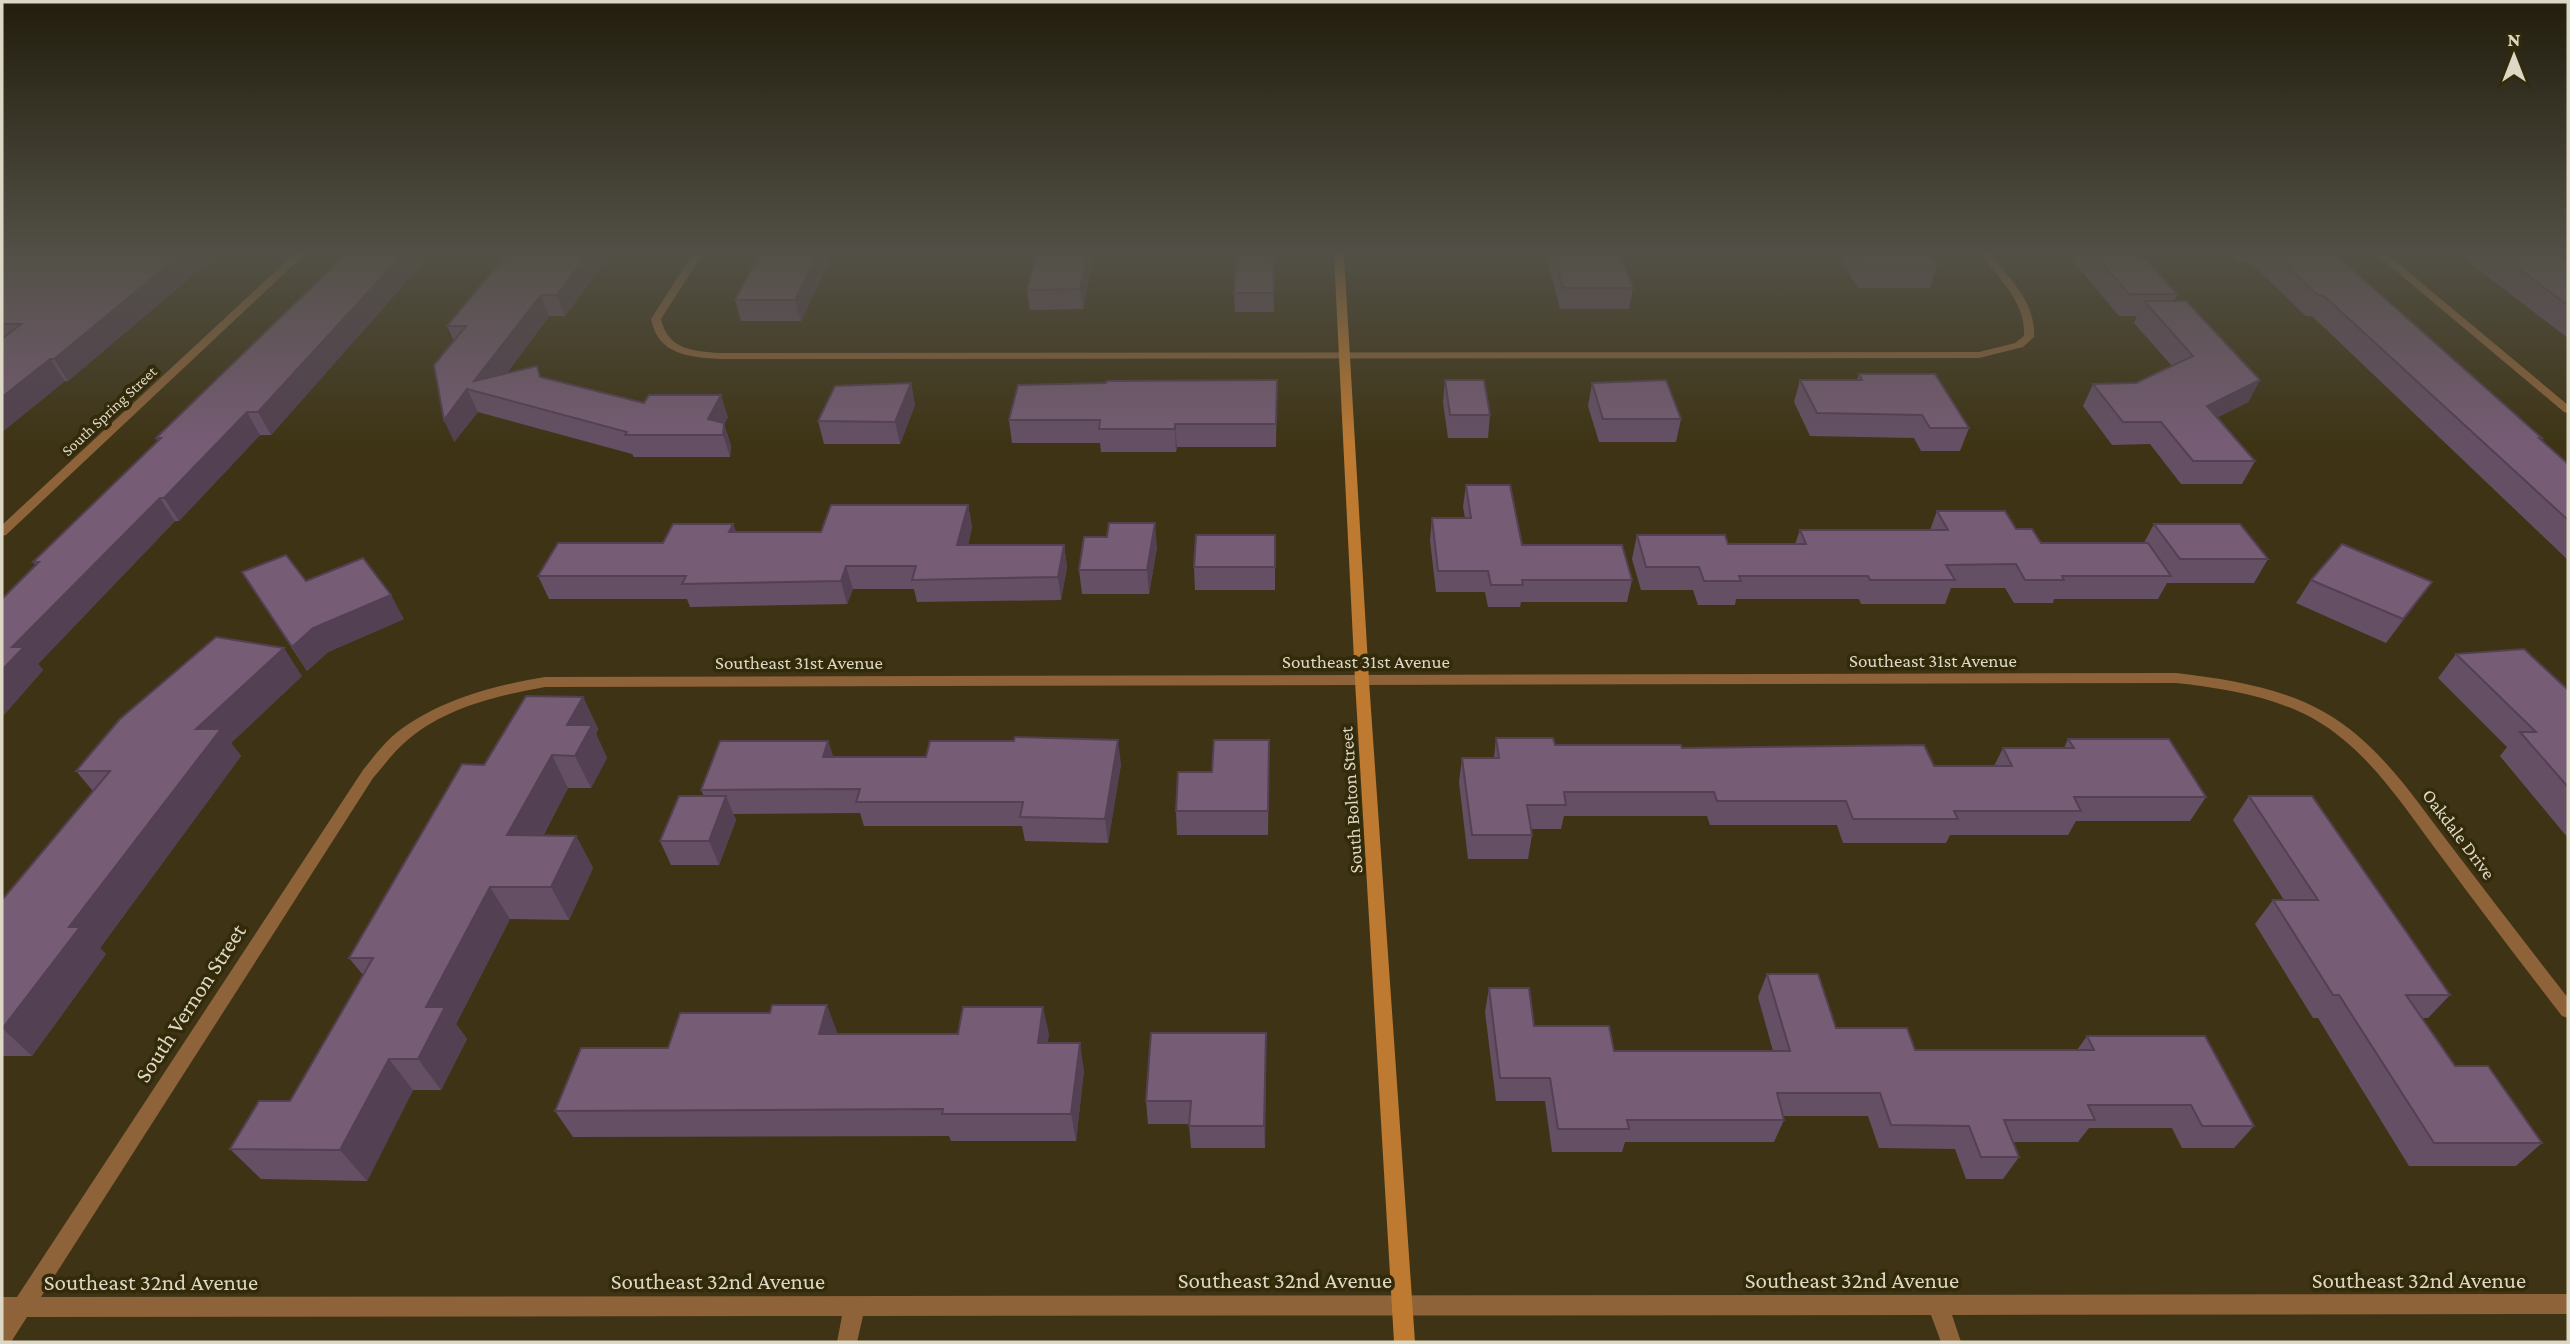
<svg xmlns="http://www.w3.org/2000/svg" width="2570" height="1344" viewBox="0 0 2570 1344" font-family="'Crimson Pro',serif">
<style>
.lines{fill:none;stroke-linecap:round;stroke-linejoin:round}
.street{fill:#8e6339;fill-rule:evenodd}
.secondary{fill:#be7a31;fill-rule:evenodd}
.wall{fill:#654f65}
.shaded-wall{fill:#534052}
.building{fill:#765c75;stroke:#534052;stroke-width:2}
.labels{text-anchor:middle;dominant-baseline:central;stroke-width:7;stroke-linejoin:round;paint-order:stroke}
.far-street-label{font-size:16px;fill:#ddd8c6;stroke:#332a0a}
.street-label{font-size:19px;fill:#ddd8c6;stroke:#332a0a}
.near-street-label{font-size:23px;fill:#ddd8c6;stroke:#332a0a}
</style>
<rect width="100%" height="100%" fill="#3e3415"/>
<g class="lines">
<g class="street">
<path d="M293 255H304L6 535 2 536V525Z"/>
<path d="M692 255H702L661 319C668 350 693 351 720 353L1979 352 2015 343 2024 336C2026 302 2000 280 1981 255H1991C2011 280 2036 303 2034 337L2023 347 1979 358 720 359C689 357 658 355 651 319Z"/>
<path d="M2377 255H2388L2568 405V413L2564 412Z"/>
<path d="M2176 673C2227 679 2279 687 2324 712 2379 743 2414 798 2451 846 2490 897 2529 948 2568 998V1018L2562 1016C2522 964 2482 912 2443 859 2405 809 2370 751 2314 719 2272 696 2223 688 2176 683L545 687C495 696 440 709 402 745 391 755 383 767 373 778L41 1297 2568 1294V1314L1952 1315 1961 1342H1941L1931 1315 863 1316 857 1342H837L842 1316 27 1317 11 1342H2V1297H17L363 770C373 758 383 744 395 734 438 700 492 686 545 677Z"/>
</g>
<path class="secondary" d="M1334 255H1344L1369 681 1415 1342H1394L1355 681Z"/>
</g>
<g class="wall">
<path d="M2 255 211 256 213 258 68 381H65L2 432Z"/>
<path d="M345 255H430L271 435H260L179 521H175L38 664 43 670 2 717 36 566 33 562 158 441 156 438Z"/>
<path d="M610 255 565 316H549L507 373 541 377 644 403 728 417 724 424 731 446 730 457H634L632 454 478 412 454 442V341L447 326Z"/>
<path d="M759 255H832L801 321H741L735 300Z"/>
<path d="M1036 255H1094L1083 309 1030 310 1027 290Z"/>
<path d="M1273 255 1274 312H1235L1234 293Z"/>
<path d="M1546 255H1621L1633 288 1629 309H1560Z"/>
<path d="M1838 255H1929L1937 266 1930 288H1858Z"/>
<path d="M2068 255H2141L2177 294 2174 301 2260 380 2248 402 2218 417 2255 461 2242 484H2181L2150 444 2112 445 2083 406 2093 384 2136 383 2172 366 2134 323 2137 316H2119Z"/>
<path d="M2231 255H2336L2542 438 2541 440 2568 464V560L2312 316H2306L2250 262H2239Z"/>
<path d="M2459 255H2561L2568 261V338Z"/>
<path d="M1859 374 1969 428 1960 451H1921L1914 438 1810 436 1794 402 1800 380H1857Z"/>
<path d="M1277 380 1276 447H1177L1176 452H1101L1100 443H1012L1009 420Z"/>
<path d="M1445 380 1490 415 1488 438H1448L1443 402Z"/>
<path d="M911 383 915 405 900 444H824L818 421Z"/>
<path d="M1592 383 1681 419 1676 442H1599L1588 406Z"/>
<path d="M1466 485 1522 545 1632 580 1627 602H1521L1520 607H1488L1485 592H1436L1430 540 1432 518H1465L1463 507Z"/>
<path d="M968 505 972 527 968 545H1064L1067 567 1061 600 917 602 914 589H853L847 604 690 607 687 599H549L538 576 733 524 736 532H821Z"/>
<path d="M1937 511 2016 529 2041 543H2144L2154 524 2268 559 2254 583H2167L2158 599H2054L2053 603H2014L2005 588H1951L1945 604H1861L1859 599H1736L1735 605H1698L1693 590H1641L1632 559 1637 535 1728 544H1795L1800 530H1930Z"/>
<path d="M1275 535V590H1195L1194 567Z"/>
<path d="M1157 547 1149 594H1082L1079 570Z"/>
<path d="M242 572 306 581 404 619 328 652 307 671Z"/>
<path d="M2311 580 2415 605 2386 643 2296 603Z"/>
<path d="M2456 654 2568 690V838L2500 756 2507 747 2438 678Z"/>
<path d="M302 676 231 743 241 756 100 948 106 954 32 1056H2V900L93 791 76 771Z"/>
<path d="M583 697 598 729 596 734 607 758 591 788H568L543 836H576L593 868 569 920 510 919 456 1024 467 1039 441 1090H413L367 1181 261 1179 230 1149 290 1101 363 975 349 958 484 765Z"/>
<path d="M1496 738 1555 745 1682 748 1934 766H1994L2003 748H2064L2068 739 2206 797 2190 821H2076L2068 835H1950L1946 843H1843L1837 825H1710L1707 816H1564L1561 829H1531L1532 835 1528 859H1468L1459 782 1462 758H1494Z"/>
<path d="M828 741 833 757 1121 764 1108 843 1025 841 1022 826H864L860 813 733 814 736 820 719 865H671L660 841 704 796 701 790Z"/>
<path d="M1269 764 1268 835H1177L1176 811 1212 772Z"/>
<path d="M2249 796 2450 995 2428 1018H2422L2455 1066 2542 1143 2516 1166H2409L2318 1018H2313L2255 924 2273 900H2284L2233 820Z"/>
<path d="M1767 974 1836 1028 1915 1050H2077L2087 1036 2254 1126 2234 1148H2182L2172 1128H2089L2078 1142H2013L2019 1157 2003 1179H1966L1955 1149 1879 1148 1868 1116H1783L1784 1120 1774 1142H1625L1622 1152H1552L1545 1101H1496L1485 1012 1489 988 1534 1026 1614 1051H1773L1758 997Z"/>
<path d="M837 1032V1034H1049L1047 1043 1084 1070 1076 1141H951L949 1136 573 1137 555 1111 668 1048Z"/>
<path d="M1266 1056 1265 1148H1191L1189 1124H1148L1146 1101Z"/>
</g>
<g class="shaded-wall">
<path d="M180 255H212L213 258 68 381 54 359Z"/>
<path d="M402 255H430L271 435 258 412Z"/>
<path d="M587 255H610L565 316 557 295Z"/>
<path d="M817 255H832L801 321 795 300Z"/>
<path d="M1088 255H1094L1083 309 1080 289Z"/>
<path d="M541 295 549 316 490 395 474 381Z"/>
<path d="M50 359 65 381 2 432V397Z"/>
<path d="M2260 380 2248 402 2196 428 2207 406Z"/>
<path d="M911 383 915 405 900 444 895 422Z"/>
<path d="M467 389 478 412 454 442 444 420Z"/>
<path d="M721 395 728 417 724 424 731 446 730 457 723 435 708 419Z"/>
<path d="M247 412 260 435 179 521 164 498Z"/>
<path d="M1175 424 1177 447 1176 452 1175 429Z"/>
<path d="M160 498 175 521 38 664 43 670 2 717V670L12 647Z"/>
<path d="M968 505 972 527 962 567 957 545Z"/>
<path d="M1155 523 1157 547 1149 594 1147 570Z"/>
<path d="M733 524 741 547 729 532Z"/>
<path d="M1064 545 1067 567 1061 600 1058 577Z"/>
<path d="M846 566 853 589 847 604 841 581Z"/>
<path d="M2432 582 2415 605 2386 643 2403 619Z"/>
<path d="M391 595 404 619 328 652 307 671 292 647 313 628Z"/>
<path d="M284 648 302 676 231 743 241 756 100 948 106 954 32 1056 3 1029 196 729Z"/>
<path d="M583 697 598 729 596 734 607 758 591 788 575 756 567 725Z"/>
<path d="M1118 740 1121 764 1108 843 1105 819Z"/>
<path d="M828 741 836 765 823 757Z"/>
<path d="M552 755 568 788 525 868 507 835Z"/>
<path d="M726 796 736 820 719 865 709 841Z"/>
<path d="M576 836 593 868 569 920 551 887Z"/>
<path d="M490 887 510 919 456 1024 467 1039 441 1090 418 1059 426 1007Z"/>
<path d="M827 1005 837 1032 830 1061 819 1034Z"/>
<path d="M1043 1007 1049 1034 1044 1070 1038 1043Z"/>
<path d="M1266 1033V1056L1265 1148 1264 1126Z"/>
<path d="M1080 1043 1084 1070 1076 1141 1071 1114Z"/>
<path d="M389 1059 413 1090 367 1181 340 1150Z"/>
</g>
<g class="building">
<path d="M2 255H180L54 359H50L2 397V339L21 324H2Z"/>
<path d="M345 255H402L258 412H247L164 498H160L12 647H24L2 670V599L39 562H33L161 438H156Z"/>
<path d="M506 255H587L557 295H541L474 381 537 366 540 377 644 403 649 395H721L708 419 724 423 723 435H625L627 432 467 389 444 420 434 365 466 326H447Z"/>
<path d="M759 255H817L795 300H735Z"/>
<path d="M1036 255H1088L1080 289 1027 290Z"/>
<path d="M1236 255H1273L1274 293H1234Z"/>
<path d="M1554 255H1621L1633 288H1563Z"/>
<path d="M1857 255H1929L1937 266H1864Z"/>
<path d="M2094 255H2141L2177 294H2129Z"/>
<path d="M2275 255H2336L2542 438H2539L2568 464V520L2323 295H2318Z"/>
<path d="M2500 255H2561L2568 261V305Z"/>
<path d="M2144 301H2186L2260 380 2207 406 2255 461H2193L2161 422H2123L2093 384 2136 383 2193 356Z"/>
<path d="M1859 374H1935L1969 428H1930L1922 415 1817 413 1800 380H1862Z"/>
<path d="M1277 380 1276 424H1175V429H1099L1100 420H1009L1018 385 1106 383 1107 381Z"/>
<path d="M1445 380H1484L1490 415H1450Z"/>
<path d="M1666 380 1681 419H1603L1592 383Z"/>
<path d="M911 383 895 422 818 421 835 386Z"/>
<path d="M1466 485H1510L1522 545H1622L1632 580H1522L1523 585H1491L1488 571H1438L1432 518H1471Z"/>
<path d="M831 505H968L957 545H1064L1058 577 912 580 916 566H846L841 581 682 584 686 576H538L558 543H663L673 524H733L729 532H821Z"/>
<path d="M1937 511H2005L2016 529H2032L2041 543H2148L2171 576H2062L2064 580H2025L2016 564 1946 565 1955 580H1870L1868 576H1739L1741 581H1704L1699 567H1646L1637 535H1725L1728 544H1806L1800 530H1948Z"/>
<path d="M1109 523H1155L1147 570H1079L1084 537H1107Z"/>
<path d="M2154 524H2240L2268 559H2180Z"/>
<path d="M1196 535H1275V567H1194Z"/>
<path d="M2342 544 2432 582 2403 619 2311 580Z"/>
<path d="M286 555 306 581 363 558 391 595 313 628 292 647 242 572Z"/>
<path d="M216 637 284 648 196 729H221L69 927H80L2 1029V900L110 771H76L120 719Z"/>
<path d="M2524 649 2568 690V787L2520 732H2536L2456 654Z"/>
<path d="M526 696 583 697 567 725H592L575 756 552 755 507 835 576 836 551 887H490L426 1007H445L418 1059H389L340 1150 230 1149 259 1101H290L373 958H349L462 764 484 765Z"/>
<path d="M1015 737 1118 740 1105 819 1020 817 1023 802H856L860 789 701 790 720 741H828L823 757H926L930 741H1014Z"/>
<path d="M1496 738H1553L1555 745H1681L1682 748 1924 745 1934 766H2012L2003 748H2074L2068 739H2169L2206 797H2074L2081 811H1954L1958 819H1853L1846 801H1717L1714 792H1564L1566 805H1527L1532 835H1472L1462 758H1499Z"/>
<path d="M1214 740H1269L1268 811H1176L1178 772H1212Z"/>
<path d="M679 796H726L709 841H660Z"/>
<path d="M2249 796H2312L2450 995H2406L2455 1066H2488L2542 1143H2434L2339 995H2333L2273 900H2318Z"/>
<path d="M1767 974H1818L1836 1028H1907L1915 1050H2094L2087 1036H2205L2254 1126H2202L2191 1105H2088L2095 1120H2004L2019 1157H1981L1969 1126 1891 1125 1880 1093H1777L1784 1120H1627L1629 1129H1558L1550 1078H1500L1489 988H1529L1534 1026H1609L1614 1051H1790Z"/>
<path d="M772 1005H827L819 1034H958L963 1007H1043L1038 1043H1080L1071 1114H942L943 1109 555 1111 581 1048H668L680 1013H770Z"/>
<path d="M1151 1033H1266L1264 1126H1189L1191 1101H1146Z"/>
</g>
<linearGradient id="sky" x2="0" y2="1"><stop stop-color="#221d0c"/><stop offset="0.57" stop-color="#525046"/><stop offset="1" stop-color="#525046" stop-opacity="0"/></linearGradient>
<rect width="2570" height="444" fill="url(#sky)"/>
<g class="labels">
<g class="far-street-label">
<text transform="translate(109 411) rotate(-43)">South Spring Street</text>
</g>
<g class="street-label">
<text x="1933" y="660">Southeast 31st Avenue</text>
<text x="1366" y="661">Southeast 31st Avenue</text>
<text x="799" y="662">Southeast 31st Avenue</text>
<text transform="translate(1351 800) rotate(-94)">South Bolton Street</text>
<text transform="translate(2459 834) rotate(53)">Oakdale Drive</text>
</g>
<g class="near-street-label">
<text transform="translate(190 1003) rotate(-57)">South Vernon Street</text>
<text x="1285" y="1280">Southeast 32nd Avenue</text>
<text x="1852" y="1280">Southeast 32nd Avenue</text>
<text x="2419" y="1280">Southeast 32nd Avenue</text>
<text x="718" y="1281">Southeast 32nd Avenue</text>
<text x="151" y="1282">Southeast 32nd Avenue</text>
</g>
</g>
<rect width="2570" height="1344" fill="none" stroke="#ddd8c6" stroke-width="7"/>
<g transform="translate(2514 56)" stroke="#332a0a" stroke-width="5" paint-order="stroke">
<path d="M0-5L12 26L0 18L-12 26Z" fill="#ddd8c6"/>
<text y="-10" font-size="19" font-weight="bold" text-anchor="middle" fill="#ddd8c6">N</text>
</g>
</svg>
